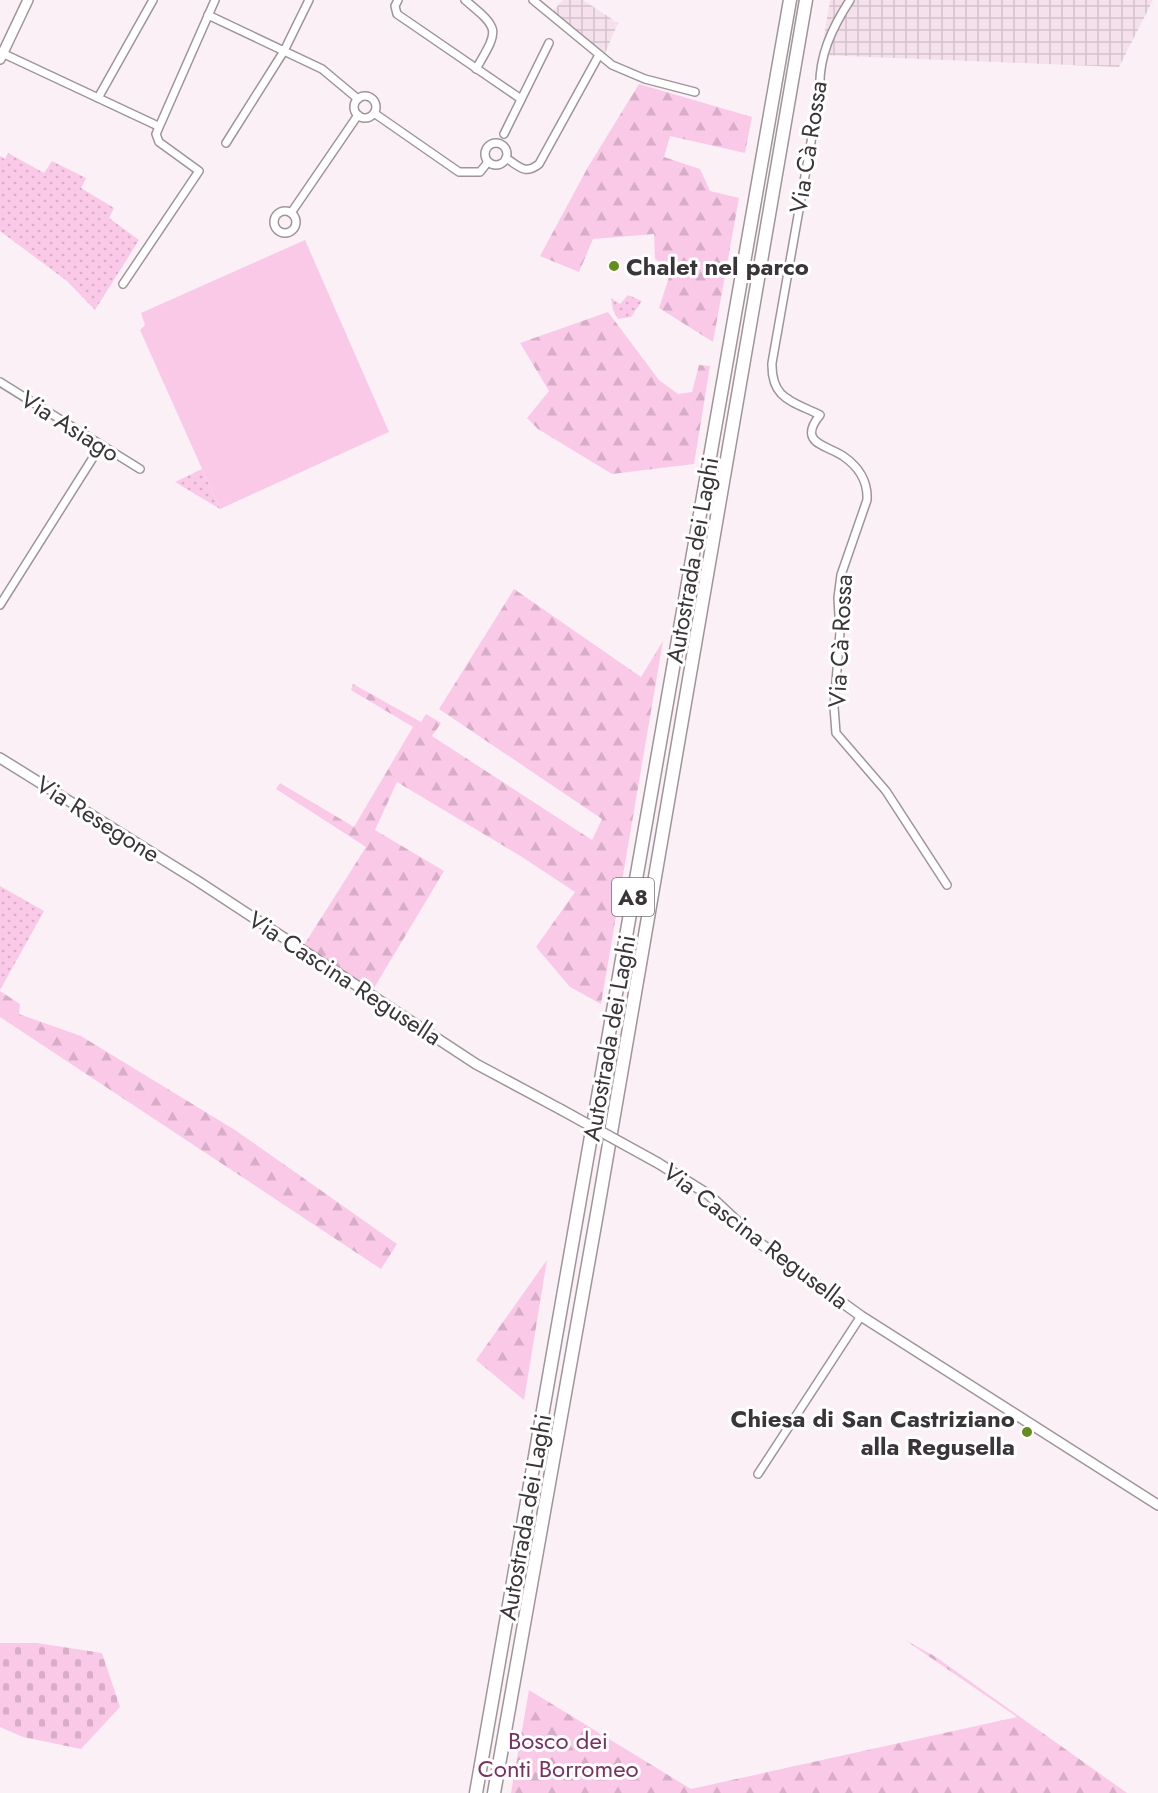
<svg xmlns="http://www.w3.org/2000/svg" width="1158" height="1793" viewBox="0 0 1158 1793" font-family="Jost,sans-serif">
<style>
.industrial{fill:url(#industrial-grid)}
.grass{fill:url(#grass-dots)}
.forest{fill:url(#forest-firs)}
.cemetery{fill:url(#cemetery-stones)}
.pitch{fill:#fac9e7}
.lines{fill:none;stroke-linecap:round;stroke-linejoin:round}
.street-casing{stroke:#9f949a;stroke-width:10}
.secondary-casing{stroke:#9f949a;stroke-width:12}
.highway-casing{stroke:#9f949a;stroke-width:15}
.street{stroke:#fff;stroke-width:7}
.secondary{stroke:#fff;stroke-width:9}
.highway{stroke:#fff;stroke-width:12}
.secondary-bridge-casing{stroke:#9f949a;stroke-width:12;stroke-linecap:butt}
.secondary-bridge{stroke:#fff;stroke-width:9}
.poi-dot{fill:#638d1d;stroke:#fff;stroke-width:2}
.labels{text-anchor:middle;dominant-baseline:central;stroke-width:6;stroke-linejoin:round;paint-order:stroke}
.shield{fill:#fff;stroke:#757274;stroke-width:1.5}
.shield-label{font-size:22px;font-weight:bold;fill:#3a3538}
.street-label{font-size:24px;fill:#3a3538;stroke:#fff}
.poi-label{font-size:24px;font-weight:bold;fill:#3a3538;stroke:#fff;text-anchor:start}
.park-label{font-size:24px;fill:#7b2f63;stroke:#fff}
</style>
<defs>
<pattern id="industrial-grid" width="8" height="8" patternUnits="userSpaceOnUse" patternTransform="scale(1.5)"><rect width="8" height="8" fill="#f5e1ec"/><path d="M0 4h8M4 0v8" fill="none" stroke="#d3c2cb"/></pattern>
<pattern id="grass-dots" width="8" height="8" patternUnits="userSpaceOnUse" patternTransform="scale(1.5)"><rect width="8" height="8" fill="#fac9e7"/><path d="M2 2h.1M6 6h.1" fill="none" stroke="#d7adc7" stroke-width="1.8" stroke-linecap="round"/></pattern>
<pattern id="forest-firs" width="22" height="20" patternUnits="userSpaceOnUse" patternTransform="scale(1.5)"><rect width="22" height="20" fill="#fac9e7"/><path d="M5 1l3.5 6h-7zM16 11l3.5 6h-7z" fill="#d7adc7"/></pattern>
<pattern id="cemetery-stones" width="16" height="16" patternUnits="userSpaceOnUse" patternTransform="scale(1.5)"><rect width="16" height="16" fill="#fac9e7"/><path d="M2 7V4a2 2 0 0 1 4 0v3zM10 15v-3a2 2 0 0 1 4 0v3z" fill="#d7adc7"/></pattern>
</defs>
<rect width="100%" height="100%" fill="#fcf0f7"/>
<g class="industrial">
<path d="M563 0H583L618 23 603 58 552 12Z"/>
<path d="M830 0H1153L1119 67 821 55Z"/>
</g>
<g class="grass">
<path d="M8 153 44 173 52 161 86 178 81 188 114 208 109 218 139 240 95 310 67 281 0 231V156L5 159Z"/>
<path d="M628 295 642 301 631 317 618 319 613 310 611 298 620 304Z"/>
<path d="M202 469 220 509 175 482Z"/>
<path d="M0 886 44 911 0 990Z"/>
</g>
<g class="forest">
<path d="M639 84 752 117 745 153 670 136 664 157 700 169 710 191 739 198 713 342 659 308 671 271 655 259 654 234 593 239 579 272 540 256 588 167Z"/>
<path d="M608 312 659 380 678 394 692 392 699 365 710 366 694 464 612 474 538 429 527 418 549 391 520 343Z"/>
<path d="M514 589 641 677 663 641 601 1004 570 987 536 947 575 892 522 857 397 782 375 830 444 871 371 993 333 968 304 945 366 847 276 789 280 783 354 827 413 727 351 690 353 684 421 722 426 714 441 723 432 736 592 840 602 819 439 709Z"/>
<path d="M0 991 20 1004 19 1014 81 1036 235 1130 397 1244 381 1269 0 1017Z"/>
<path d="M547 1260 524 1400 476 1360Z"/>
<path d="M905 1640 936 1657 1127 1793H511L529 1690 691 1789 1017 1717Z"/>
</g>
<path class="cemetery" d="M0 1643H37L102 1653 120 1707 81 1749 23 1737 0 1727Z"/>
<path class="pitch" d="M305 240 389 432 220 509 140 330 145 325 141 313Z"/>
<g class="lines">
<defs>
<g id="street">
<path d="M398 0 395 6 397 14 521 99"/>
<path d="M465 0C501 30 499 29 476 69"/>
<path d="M533 0 612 65 645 79 695 92"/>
<path d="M850 0C832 28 818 57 820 91L772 363C771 399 792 401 820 415 797 443 826 445 843 456 859 467 868 482 867 500L841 575 838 598 840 632 834 707 836 733 886 791 947 885"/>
<path d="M208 15 322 69 358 99"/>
<path d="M2 53 158 126"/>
<circle cx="365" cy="107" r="11"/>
<path d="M98 98 153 0"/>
<path d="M374 113 459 172H480L488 162"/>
<path d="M504 134 549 43"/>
<path d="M226 143 284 51 309 0"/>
<circle cx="496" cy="154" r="11"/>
<path d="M506 158C520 167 525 175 539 164L599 55"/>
<circle cx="285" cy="222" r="11"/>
<path d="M291 213 358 115"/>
<path d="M123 284 199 171 159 142 156 134 215 0"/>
<path d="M0 382 140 469"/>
<path d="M0 605 101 445"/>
<path d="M758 1474 861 1316"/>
</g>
<g id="secondary">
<path d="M0 59 28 0"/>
<path d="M0 758 196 880 476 1064 560 1109"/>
<path d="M658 1163 709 1195 761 1244 861 1316 1158 1505"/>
</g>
<g id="highway">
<path d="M476 1793 790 0"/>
<path d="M494 1793 598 1208 806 0"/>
</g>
</defs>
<use href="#street" class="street-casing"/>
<use href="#secondary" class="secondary-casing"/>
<use href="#highway" class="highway-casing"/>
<use href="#street" class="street"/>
<use href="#secondary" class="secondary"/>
<use href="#highway" class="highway"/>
<defs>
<path id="secondary-bridge" d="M560 1109 658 1163"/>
</defs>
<use href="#secondary-bridge" class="secondary-bridge-casing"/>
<use href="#secondary-bridge" class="secondary-bridge"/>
</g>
<g class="poi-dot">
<circle cx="614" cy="266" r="6"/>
<circle cx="1027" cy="1432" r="6"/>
</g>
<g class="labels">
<rect class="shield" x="612" y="878" width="42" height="38" rx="4.5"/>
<g class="shield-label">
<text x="633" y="897">A8</text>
</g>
<g class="street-label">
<text transform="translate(808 147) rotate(-81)">Via Cà Rossa</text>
<text transform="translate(70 426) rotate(32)">Via Asiago</text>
<text transform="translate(692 560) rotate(-80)">Autostrada dei Laghi</text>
<text transform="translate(840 641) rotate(-87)">Via Cà Rossa</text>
<text transform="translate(98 819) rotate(32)">Via Resegone</text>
<text transform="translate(345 978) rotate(33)">Via Cascina Regusella</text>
<text transform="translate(609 1038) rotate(-80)">Autostrada dei Laghi</text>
<text transform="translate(756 1236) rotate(37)">Via Cascina Regusella</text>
<text transform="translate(525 1517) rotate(-80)">Autostrada dei Laghi</text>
</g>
<g class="poi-label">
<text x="626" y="266">Chalet nel parco</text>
<text x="1015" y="1418" text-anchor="end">Chiesa di San Castriziano<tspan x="1015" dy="28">alla Regusella</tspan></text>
</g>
<g class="park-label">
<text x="558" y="1740">Bosco dei<tspan x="558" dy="28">Conti Borromeo</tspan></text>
</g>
</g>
</svg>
